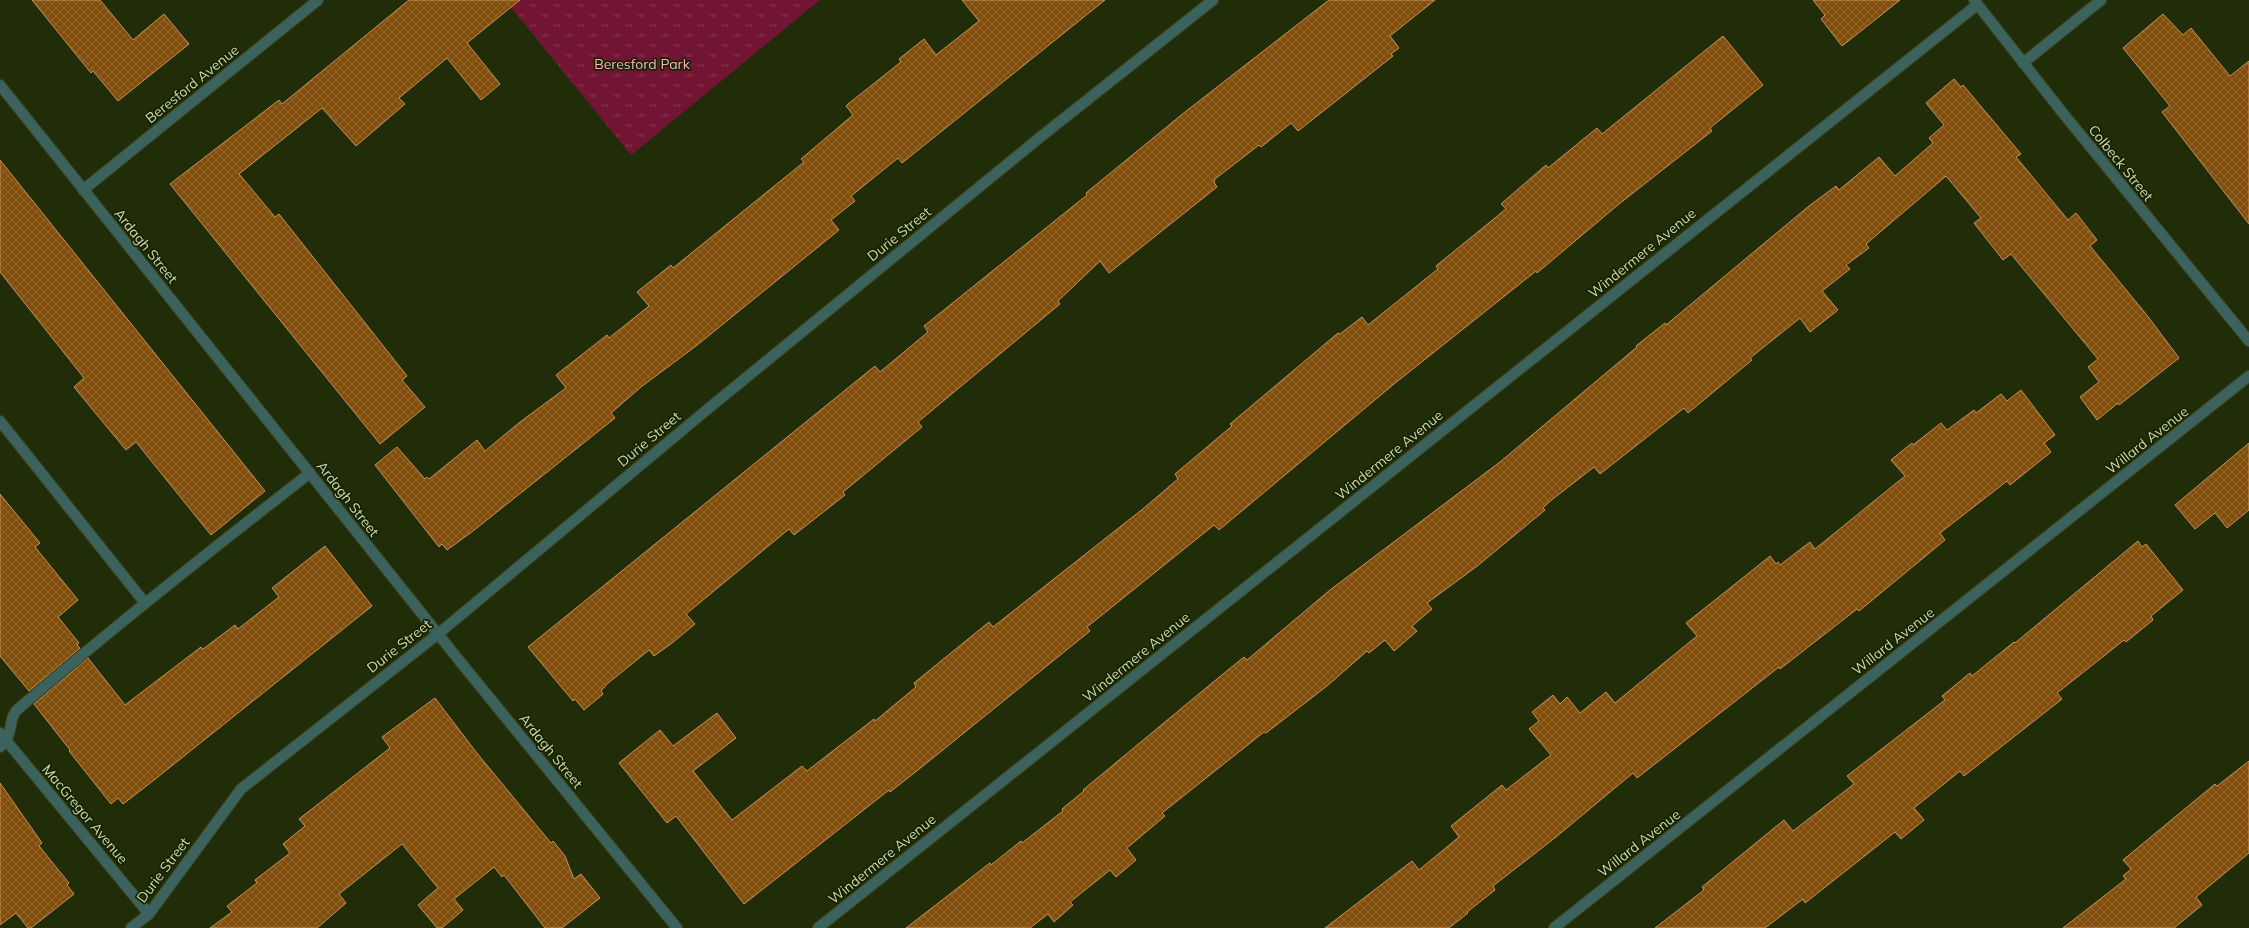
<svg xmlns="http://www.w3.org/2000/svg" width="2249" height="928" viewBox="0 0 2249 928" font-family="Mulish,sans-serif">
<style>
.park{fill:url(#park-tufts)}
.building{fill:url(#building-cross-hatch);stroke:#c99158}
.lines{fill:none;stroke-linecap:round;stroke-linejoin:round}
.minor-casing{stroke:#3c4924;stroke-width:12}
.minor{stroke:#3b625d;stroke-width:10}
.labels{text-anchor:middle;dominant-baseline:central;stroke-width:3.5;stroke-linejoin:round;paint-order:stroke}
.park-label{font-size:14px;fill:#f6b4c1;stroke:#182300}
.street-label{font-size:14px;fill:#cbd9b6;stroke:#182300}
</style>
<defs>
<pattern id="park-tufts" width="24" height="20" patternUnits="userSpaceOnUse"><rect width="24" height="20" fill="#721535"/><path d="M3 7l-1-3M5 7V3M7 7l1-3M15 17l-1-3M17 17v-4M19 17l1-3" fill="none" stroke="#853650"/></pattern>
<pattern id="building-cross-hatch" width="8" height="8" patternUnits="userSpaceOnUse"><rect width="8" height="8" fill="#814e0c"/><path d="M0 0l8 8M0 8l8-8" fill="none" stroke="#92672d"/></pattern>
</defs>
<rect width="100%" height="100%" fill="#212d08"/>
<path class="park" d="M505 0H820L631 155Z"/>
<g class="building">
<path d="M32 0H100L133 40 164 14 189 44 118 101 93 71 91 73Z"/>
<path d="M409 0H520L467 43 500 84 481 100 447 58 399 98 405 104 356 146 322 108 239 174 275 217 279 214 407 376 402 380 425 407 380 444 170 184 279 100 282 104Z"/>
<path d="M962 0H1105L902 163 898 158 851 196 855 201 831 220 839 230 696 346 641 387 611 413 615 418 473 531 447 550 442 544 439 547 375 465 397 447 425 479 427 477 429 479 477 440 485 451 520 422 566 388 556 375 607 335 609 338 649 306 637 292 671 265 673 268 804 162 801 159 853 115 846 106 848 104 901 62 899 59 924 39 936 55 979 21Z"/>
<path d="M1329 0H1435L1390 36 1399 48 1391 54 1393 56 1298 131 1291 123 1261 147 1259 145 1215 179 1214 182 1217 187 1109 273 1100 261 1058 301 1060 304 918 422 922 427 843 492 845 495 794 535 789 529 686 614 695 624 672 643 654 656 649 650 607 684 601 691 603 694 584 710 575 699 573 701 528 647 875 366 880 372 928 332 924 326 1087 195 1086 193 1185 112Z"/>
<path d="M1813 0H1900L1842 46 1821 19 1825 15Z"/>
<path d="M2163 14 2183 35 2191 28 2230 76 2249 61V224L2162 112 2170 106 2123 48Z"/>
<path d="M1723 36 1763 85 1710 128 1712 131 1619 204 1537 273 1536 271 1394 384 1219 530 1214 525 1087 627 1090 631 923 766 890 792 889 790 744 904 676 816 667 823 619 763 660 730 673 746 717 713 736 738 693 771 732 820 802 766 807 771 874 719 875 721 916 687 914 683 989 622 993 627 1144 508 1178 479 1175 474 1232 426 1230 424 1338 333 1340 334 1362 317 1368 325 1438 269 1436 266 1506 209 1501 204 1546 165 1548 168 1597 128 1602 134Z"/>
<path d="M1954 79 1961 87 1963 85 2021 154 2016 157 2068 220 2076 213 2097 240 2090 246 2146 314 2179 358 2119 405 2118 403 2097 420 2080 397 2099 382 2088 367 2098 359 2011 254 2003 260 1974 223 1981 218 1946 176 1866 244 1869 248 1846 265 1850 269 1822 291 1838 310 1810 332 1800 318 1750 358 1752 360 1688 413 1684 408 1600 474 1594 467 1549 502 1543 508 1545 510 1476 567 1427 603 1432 609 1412 626 1417 631 1394 651 1385 640 1369 653 1367 651 1327 686 1266 733 1264 732 1162 813 1165 816 1127 848 1136 860 1116 877 1110 870 1070 902 1073 905 1054 922 1048 914 1030 928H906L990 863 991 865 1021 841 1022 843 1063 811 1062 809 1084 791 1083 790 1212 683 1244 657 1247 660 1330 590 1500 462 1637 347 1636 346 1665 323 1666 325 1809 206 1836 186 1839 190 1879 157 1895 176 1933 143 1929 138 1944 125 1926 103Z"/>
<path d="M0 160 265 491 211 535 136 442 126 450 74 387 84 378 0 272Z"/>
<path d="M2021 390 2055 435 2044 443 2051 452 2010 485 2007 481 1940 533 1945 540 1859 611 1857 609 1780 669 1779 667 1637 778 1633 773 1556 837 1493 886 1495 890 1467 912 1468 913 1449 928H1325L1412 861 1419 870 1459 837 1451 826 1502 785 1506 790 1551 755 1529 729 1539 721 1532 712 1553 695 1560 704 1567 697 1580 713 1606 692 1615 703 1697 636 1686 623 1749 573 1770 556 1776 564 1778 562 1780 565 1810 542 1815 549 1905 476 1891 460 1912 443 1913 445 1941 423 1947 430 1974 410 1976 413 2001 394 2007 401Z"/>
<path d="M2249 443V510L2227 528 2215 513 2195 529 2175 505Z"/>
<path d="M0 494 40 543 35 547 78 600 58 617 79 643 77 645 80 648 29 691 0 656Z"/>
<path d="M2138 541 2142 547 2146 544 2183 590 2151 616 2153 620 2126 642 2124 640 2057 693 2062 699 1964 776 1960 771 1914 808 1924 820 1901 839 1895 832 1805 903 1803 899 1765 928H1655L1704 890 1702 887 1784 820 1793 831 1854 784 1847 776 1945 700 1942 696 1970 673 1972 676 2014 642 2015 643Z"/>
<path d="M325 546 372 606 149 784 123 804 118 798 111 804 69 751 70 750 34 704 88 658 125 705 201 647 203 649 235 625 238 629 279 597 272 588Z"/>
<path d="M435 698 476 752 551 843 553 841 565 856 574 879 581 874 600 898 562 928H545L504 875 502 877 494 867 454 899 463 910 442 928H437L418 905 438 888 402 844 339 894 346 903 317 928H210L232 912 227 906 257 883 255 880 290 853 283 844 305 826 299 819 390 748 382 737Z"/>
<path d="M2249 761V853L2196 897 2202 905 2174 928H2063L2126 879 2123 876 2131 869 2123 860 2215 784 2217 786Z"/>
<path d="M0 783 42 843 39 846 69 883 67 885 74 894 31 928H28L16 913 0 925Z"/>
</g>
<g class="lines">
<defs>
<g id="minor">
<path d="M1974 0 2062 112 2249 341"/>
<path d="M2023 63 2101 0"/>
<path d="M0 85 458 659 677 928"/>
<path d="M83 190 318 0"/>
<path d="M0 421 145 603"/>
<path d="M0 733 149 914"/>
<path d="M0 747C14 736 8 718 17 710 112 628 211 550 310 473"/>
<path d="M131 928 149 914 241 789 438 634 709 408 1038 139 1213 0"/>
<path d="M818 928 1977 5"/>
<path d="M1554 928 2249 376"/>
</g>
</defs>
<use href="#minor" class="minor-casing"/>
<use href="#minor" class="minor"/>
</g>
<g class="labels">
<g class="park-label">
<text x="642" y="64">Beresford Park</text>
</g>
<g class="street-label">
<text transform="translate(192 84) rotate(-39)">Beresford Avenue</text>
<text transform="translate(2121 163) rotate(51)">Colbeck Street</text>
<text transform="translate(899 234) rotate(-39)">Durie Street</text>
<text transform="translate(146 246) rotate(51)">Ardagh Street</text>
<text transform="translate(1642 253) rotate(-39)">Windermere Avenue</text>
<text transform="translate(649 439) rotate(-40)">Durie Street</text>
<text transform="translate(2147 440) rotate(-38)">Willard Avenue</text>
<text transform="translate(1389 455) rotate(-39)">Windermere Avenue</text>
<text transform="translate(348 499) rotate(52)">Ardagh Street</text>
<text transform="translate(1893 641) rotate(-38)">Willard Avenue</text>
<text transform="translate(399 646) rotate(-38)">Durie Street</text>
<text transform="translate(1136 657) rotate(-39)">Windermere Avenue</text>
<text transform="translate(551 751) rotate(51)">Ardagh Street</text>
<text transform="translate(85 814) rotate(50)">MacGregor Avenue</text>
<text transform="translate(1639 843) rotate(-38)">Willard Avenue</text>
<text transform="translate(882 859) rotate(-39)">Windermere Avenue</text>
<text transform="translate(163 870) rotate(-53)">Durie Street</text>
</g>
</g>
</svg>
